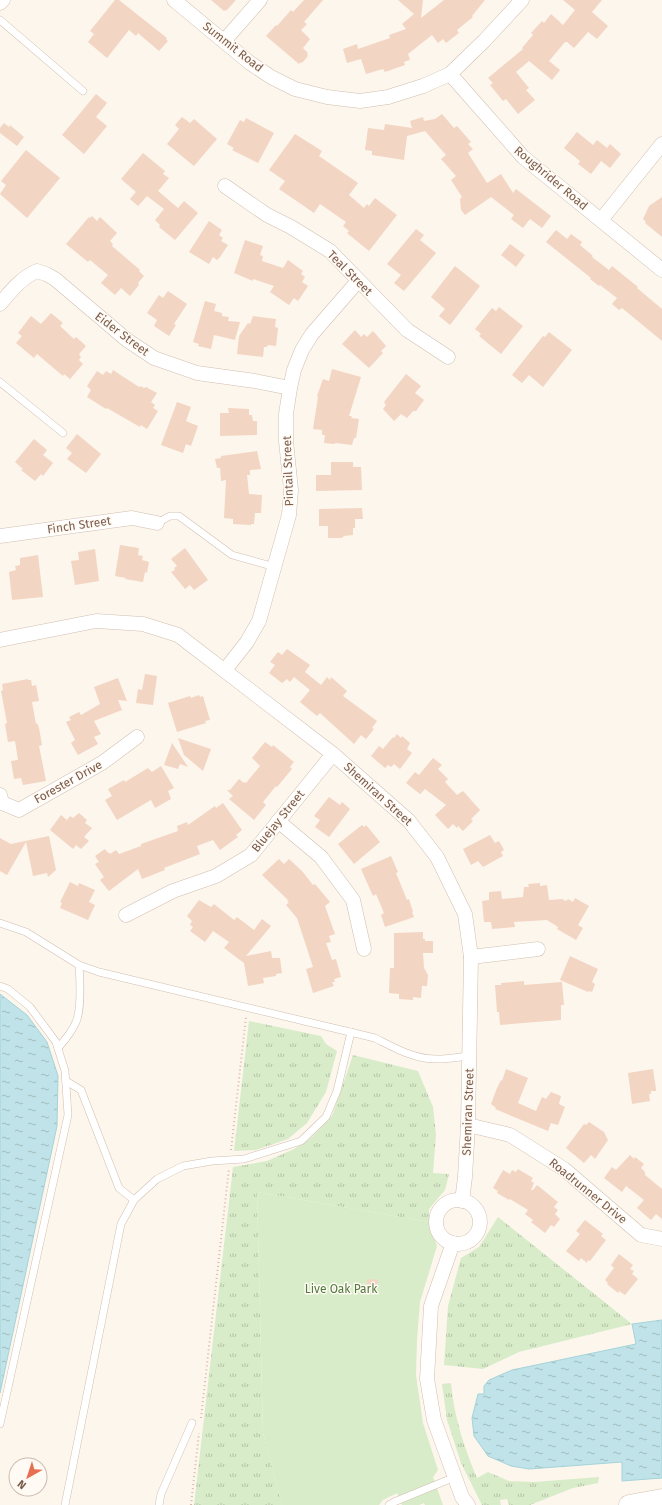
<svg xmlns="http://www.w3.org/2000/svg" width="662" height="1505" viewBox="0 0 662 1505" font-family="'Fira Sans',sans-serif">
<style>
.grass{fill:url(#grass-tufts)}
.green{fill:#d8ecc9}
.water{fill:url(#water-ripples);stroke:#a5d3da}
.building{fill:#f3d5c3}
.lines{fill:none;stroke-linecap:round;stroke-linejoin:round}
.service-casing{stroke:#d1beb0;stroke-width:8}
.minor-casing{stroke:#d1beb0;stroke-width:15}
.secondary-casing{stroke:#d6c0b0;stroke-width:21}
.path{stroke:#d9b8a5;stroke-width:2;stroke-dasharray:1 3;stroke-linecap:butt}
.service{stroke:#fff;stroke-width:7}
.minor{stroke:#fff;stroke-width:14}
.secondary{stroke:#fff;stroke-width:20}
.labels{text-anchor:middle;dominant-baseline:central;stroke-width:3;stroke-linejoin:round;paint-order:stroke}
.street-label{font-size:12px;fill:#7a5c4d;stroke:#fffaf3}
.park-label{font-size:12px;fill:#537a41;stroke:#fffaf3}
</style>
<defs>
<pattern id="grass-tufts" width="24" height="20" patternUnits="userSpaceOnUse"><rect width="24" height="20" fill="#d8ecc9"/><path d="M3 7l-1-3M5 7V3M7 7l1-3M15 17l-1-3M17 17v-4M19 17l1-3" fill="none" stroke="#b4c2a5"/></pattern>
<pattern id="water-ripples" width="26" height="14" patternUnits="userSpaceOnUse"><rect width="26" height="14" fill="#bfe3e8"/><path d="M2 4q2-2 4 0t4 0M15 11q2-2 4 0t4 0" fill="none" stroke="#a0bbbe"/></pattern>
</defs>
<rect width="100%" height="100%" fill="#fdf6ec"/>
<g class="grass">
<path d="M249 1021 321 1036 326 1044 337 1051 326 1092 307 1123 288 1139 256 1150 234 1151Z"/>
<path d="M353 1055 418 1071 433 1107 436 1135 433 1173 449 1174 445 1190 429 1209V1222L257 1192 263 1433 282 1505H194L233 1167 267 1161 294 1149 312 1137 332 1116Z"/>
<path d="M498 1217 632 1324 519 1352 483 1369 444 1365 448 1306 461 1258 479 1247Z"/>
<path d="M451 1383C454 1417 464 1447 477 1478L488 1472 509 1481 534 1482 599 1477 598 1483 573 1488 530 1505H509L507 1499 500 1500 501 1505H482L461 1463 447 1420 442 1384Z"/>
</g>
<path class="green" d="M257 1192 429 1222 437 1246 420 1302 417 1340 416 1375 423 1423 438 1470 433 1477 443 1505H425L424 1503 419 1505H402L397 1493 383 1500 379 1505H282L263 1433Z"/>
<g class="water">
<path d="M0 994 27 1015 47 1042 58 1076 57 1126 0 1393Z"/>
<path d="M662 1320V1478L622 1481V1462L529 1469 511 1466 488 1456 474 1436 472 1418 478 1394H484V1386L489 1380 512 1370 636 1344 632 1324Z"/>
</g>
<g class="building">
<path d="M115 0H119L167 38 166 39 168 41 159 51 138 33 136 36 129 30 107 58 88 42 94 34 90 31Z"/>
<path d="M211 0H236L226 11 225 10 224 11Z"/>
<path d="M304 0H323L304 22 307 24 301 30 310 39 303 48 308 53 307 54 308 56 302 63 301 62 299 64 266 36 276 25 277 26 291 10 293 12Z"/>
<path d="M398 0H423L421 18 444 0H485L472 16 473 17 457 30 459 33 446 43 443 39 438 43 432 35 408 54 410 60 404 62 405 65 385 72 383 69 366 74 361 59 347 63 343 49 357 44 358 49 390 38 389 35 406 29 402 24 414 14Z"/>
<path d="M563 0H602L592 12 608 26 597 39 588 32 574 48 567 42H565L549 61 560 70 552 80 529 61 516 72 529 88 526 90 535 100 518 114 506 99 503 101 490 85 493 83 488 78 523 49 522 48 533 35 531 33 542 21 544 23 551 14 563 25 575 10Z"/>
<path d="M96 94 107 103 96 117 107 126 84 154 62 135Z"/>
<path d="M442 114 454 128 457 126 471 142 468 144 473 149 468 153 487 183 501 174 513 193 516 189 551 216 542 228 530 219 523 228 511 219 514 215 491 197 465 215 461 210 460 199 462 197 451 180 456 176 441 159 446 155 425 131 407 136 404 160 372 155V151L365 150 368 128 384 130 385 124 412 128 410 121 423 117 424 121 435 119Z"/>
<path d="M182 117 190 123 194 119 217 139 194 166 167 144 179 129 175 125Z"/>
<path d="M246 118 274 133 258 163 232 150 234 148 227 144 240 120 244 122Z"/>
<path d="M4 123 9 127 10 125 24 137 17 146 0 133V128Z"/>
<path d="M577 132 593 145 597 140 607 148 610 144 621 154 610 168 601 161 591 174 578 164 580 161 564 148Z"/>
<path d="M295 134 322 151 319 156 358 183 349 195 364 208 367 204 369 206 375 198 397 215 369 251 347 233 349 231 343 226 346 222 320 204 314 213 279 189 285 181 269 170Z"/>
<path d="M26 150 60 178 27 218 0 194 6 185 1 181Z"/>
<path d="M143 153 165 171 163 174 169 178 158 191 178 208 184 201 198 213 175 240 159 227 160 225 155 220 164 209 147 196 138 206 130 199 136 192 121 179Z"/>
<path d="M662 197V237L645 223 646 222 643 219 649 206Z"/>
<path d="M92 216 97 221 100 217 117 233 110 241 113 244 112 246 140 270 139 271 144 276 138 283 139 285 130 296 121 288 115 295 101 283 108 275 90 260 88 262 66 244 89 217 90 218Z"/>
<path d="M209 221 222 230 219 235 223 238 221 241 228 245 220 257 217 260 213 257 209 264 189 252Z"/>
<path d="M416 229 424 235 420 240 436 253 404 291 394 283 401 275 387 264Z"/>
<path d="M556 230 567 239 571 234 582 242 580 245 593 256 592 257 609 270 612 266 638 287 637 288 662 309V341L622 308 619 310 612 304 617 298 600 285 599 286 590 279 591 278 546 242Z"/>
<path d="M245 240 263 246 260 255 263 256 262 261 283 268 288 260 303 271 301 274 305 277 302 282 308 286 298 301 294 298 289 305 270 292 274 286 253 279V281L234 273Z"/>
<path d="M510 244 525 255 516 267 501 255Z"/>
<path d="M455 266 480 286 450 325 439 316 445 309 431 297Z"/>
<path d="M168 291 187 304 174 324 176 325 169 336 154 326 157 320 147 313 159 295 163 298Z"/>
<path d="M205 301 216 304 214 311 222 313V316L229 317 228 321 240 322 235 340 214 335 211 349 198 346 199 344 193 342Z"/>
<path d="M499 307 523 326 501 354 479 336 481 334 475 329 492 308 496 311Z"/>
<path d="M51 313 63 323 60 326 74 339 76 337 86 346 79 354 81 357 79 360 83 364 70 379 64 374 63 376 37 354 34 358 16 343 22 336 18 333 31 316 41 324Z"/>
<path d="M253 316 276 319 275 327 278 328 276 346 268 345 267 347H264L263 357 237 354 239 336 248 323 250 324Z"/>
<path d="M355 330 361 337 364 334 367 337 373 331 386 346 381 351 383 353 369 368 342 344Z"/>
<path d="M549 332 572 350 543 387 529 375 522 383 512 375 543 336 545 337Z"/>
<path d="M332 369 361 377 349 416H352L351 418 359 419 356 438H354L352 445 336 443 334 444 324 443 325 435H322V430L313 429 318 397 317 396 323 379 329 381Z"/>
<path d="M113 370 139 387 140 386 144 388 146 387 157 393 151 402 155 405 153 408 158 411 147 429 141 425 140 427 107 408 106 409 87 397 91 390 87 386 97 371 103 375 106 371 111 374Z"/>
<path d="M406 374 421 386 415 393 424 400 416 411H413L407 418 401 414 394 421 383 409 386 405 384 402Z"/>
<path d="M177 402 191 407 186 421 198 426 191 446 186 444 183 453 161 445Z"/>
<path d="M228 408 249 409V415H252L253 421H257V435L220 436V413H229Z"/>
<path d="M77 434 101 454 86 473 67 459 72 453 66 448Z"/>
<path d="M34 439 47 450 43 455 53 463 43 476 41 474 35 481 21 470 23 469 15 462Z"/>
<path d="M257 451 261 469 250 470V475H247L249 494 262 495 261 513H255L254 524H251V525L233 524V519L224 518 226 480 221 481 220 468H217L215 459 221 458V456Z"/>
<path d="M331 462H353V467H361L362 490 316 491V475H331Z"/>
<path d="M362 508 363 519H355V528H353V535L344 536 342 538H328V526H319V509Z"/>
<path d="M120 545 139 548 138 555 143 556 142 560 149 562 147 573 145 572 143 582 125 579 126 578 115 576Z"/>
<path d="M185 548 208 580 194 590 190 585 185 589 171 572 175 570 174 568 177 566 171 559Z"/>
<path d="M95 549 99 581 75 585 71 561 79 560 78 552Z"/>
<path d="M38 555 43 597 12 600 9 572 16 570 15 566 20 565V558Z"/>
<path d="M287 649 310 665 305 672 321 685 327 677 330 680 331 677 347 691 343 696 377 721 372 728 374 729 366 739 361 735 354 744 320 713 317 716 300 702 310 690 294 677 290 682 287 679 282 683 269 673 275 665 270 662 278 652 282 655Z"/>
<path d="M145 674 157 676 153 705 136 703 138 689 142 690Z"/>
<path d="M118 678 127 701 118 700 122 710 94 721 101 734 94 737 98 744 78 755 71 743 75 740 66 722 71 720 69 717 79 712 81 715 100 704 94 687Z"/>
<path d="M28 679V680H31L32 686 36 685 39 701 32 702 36 724 37 723 39 728 42 745 39 746 46 781 23 785 21 778 14 779 11 761 18 760 15 741 8 742 5 724 7 723 1 691 3 690 2 684Z"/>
<path d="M199 695 200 697 203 696 210 720 205 721 206 723 177 732 168 703 190 696 191 698Z"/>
<path d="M397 734 401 738 402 736 410 743 407 749 412 753 400 769 394 764 391 767 388 765 385 768 371 756 379 746 383 749 393 737 394 738Z"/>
<path d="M178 738 211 749 203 771 184 755Z"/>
<path d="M265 742 272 747 273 745 294 762 290 767 292 769 277 787 276 786 263 802 266 805 254 820 229 799 233 796 227 790H230L239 779 244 783 245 782 246 783 260 766 252 758Z"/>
<path d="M172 743 188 767 180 764 178 769 164 765Z"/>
<path d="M433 758 442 765 438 769 448 779 445 782 457 795 463 791 480 810 471 819 473 821 463 831 458 826 457 828 453 824 448 829 435 815 446 805 425 789 420 794 406 783 415 772 419 775Z"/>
<path d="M161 766 174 788 168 791 171 799 155 808 151 800 117 820 105 800 112 796 108 789 124 780 125 782 148 768 152 772Z"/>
<path d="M329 797 340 805 342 802 350 809 329 837 315 827 320 820 314 816Z"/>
<path d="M223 803 242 830 236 835 238 837 220 850 213 840 197 846 200 854 164 868 165 870 142 879 138 869 109 891 100 880 104 877 95 864 99 862 95 856 105 849 108 853 109 852 110 854 116 850 119 854 141 846V844L178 831 177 826 187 822 188 825 215 806 216 808Z"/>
<path d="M79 813 87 820 85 823 92 828 84 837 89 841 81 849 76 845 73 849 50 830 61 815 67 820 70 816 73 818Z"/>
<path d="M362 825 364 827 366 825 380 842 354 864 338 844Z"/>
<path d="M490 835 495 843 499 841 504 850 501 852 503 856 483 867 478 861 471 865 463 849Z"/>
<path d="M49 836 56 870 48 877 47 873 33 876 26 842 7 875 0 871V838L11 844Z"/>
<path d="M391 856 398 872 396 873 407 900 409 899 413 912H412L414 917 385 927 381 915 384 913 376 894 373 896 361 869Z"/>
<path d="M279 859 284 864 289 859 302 871 313 885 315 884 330 902 325 906 335 934 329 936 331 942 326 943 332 960 336 959 341 977 334 979 335 982H332L334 986 313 993 306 969 313 967 297 918 286 905 289 902 287 901 288 900 262 875Z"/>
<path d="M70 882 78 886 79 883 95 890 89 902 95 905 88 920 60 908 62 903 60 902Z"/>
<path d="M540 883V886L547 885 549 900 562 899 566 901 568 899 573 902 575 898 589 906 578 925 583 928 576 940 557 929 558 927 547 920 514 922 515 927 492 929 491 922H484L482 901 489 900V892L501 891 502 899 523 897 524 887H529L528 884Z"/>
<path d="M199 900 211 907 214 904 234 920 237 917 254 930 262 919 271 926 246 956 271 951 272 958H280L282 973 276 974V976L263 978 264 983 248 986 244 963 224 948 229 942 213 931 205 942 190 931 193 927 190 925 192 921 187 916Z"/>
<path d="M423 932V939H425V941H433V953H423L424 968 428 975 427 986H422L421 998 413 997V1000L399 999V994L389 993 390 968H394V933Z"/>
<path d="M570 956 598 969 592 982 595 984 592 992 589 991 588 992 560 980Z"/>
<path d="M524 981V985L562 982 564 1005H561V1020L500 1025 499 1012H497L495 985H501V983Z"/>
<path d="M506 1069 528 1078 518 1103 536 1111 542 1097 546 1099 551 1092 561 1096 559 1104 565 1107 558 1125 551 1123 548 1131 495 1109 496 1108 491 1104 497 1088 501 1080 502 1081Z"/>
<path d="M653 1069 656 1089V1091H651V1094H649L650 1101 632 1104 628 1073Z"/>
<path d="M589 1122 604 1132 608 1140 595 1159 591 1155 584 1163 566 1148 584 1124 586 1125Z"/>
<path d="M630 1155 634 1159 635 1157 644 1164 641 1168 645 1172V1175L662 1189V1219L656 1214 651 1220 637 1208 644 1200 626 1186 622 1192 604 1178 612 1167 616 1170Z"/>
<path d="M518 1169 533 1178 531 1181 534 1183 531 1190H533L537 1185 558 1202 554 1207 558 1210 555 1214 560 1219 554 1227 551 1225 545 1233 531 1222 533 1220 525 1214 528 1210 510 1199 509 1200 497 1193 498 1191 493 1188 503 1170 510 1174 512 1170 516 1172Z"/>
<path d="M585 1220 603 1234 601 1236 606 1240 590 1261 588 1260 587 1263 581 1258 579 1261 566 1251 580 1234 576 1231Z"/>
<path d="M619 1254 633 1265 630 1269 634 1271 632 1274 638 1279 625 1295 619 1291 618 1293 607 1284 608 1283 605 1280 614 1268 611 1265Z"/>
<path d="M367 1279 378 1280 377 1289H367Z"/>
</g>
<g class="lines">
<defs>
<g id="service">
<path d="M0 20 83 91"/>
<path d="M0 382 63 433"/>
<path d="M157 523 170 516H179L232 555 275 567"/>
<path d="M0 923 26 932 79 965 99 972 375 1038C395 1048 415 1060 439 1059 449 1059 459 1057 469 1056"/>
<path d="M0 986 8 989 30 1007 56 1042 65 1071 68 1115 0 1424"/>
<path d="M58 1048C65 1040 72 1032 76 1022 82 1008 80 980 79 965"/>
<path d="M66 1081 81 1090 119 1188 134 1200"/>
<path d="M65 1505 121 1224 134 1200 157 1179 183 1166 212 1161 244 1159 301 1141 326 1117 337 1091 351 1032"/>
<path d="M159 1505 161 1494 192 1423"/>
<path d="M389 1505 394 1502 455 1477"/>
</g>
<g id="minor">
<path d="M174 0 250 63 271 77 295 89 327 97 360 101 388 97 423 86 450 74 484 41 522 0"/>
<path d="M0 3 3 0"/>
<path d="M224 41 260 0"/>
<path d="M450 74 523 157 662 270"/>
<path d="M225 186 267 215 291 227 330 251 407 330 448 357"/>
<path d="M601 220 662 144"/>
<path d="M0 304C11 291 21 278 37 271L46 274 55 279 127 340 154 358 197 373 255 381 290 388"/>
<path d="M0 536 132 518 157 523"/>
<path d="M0 640 96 621 143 624 178 635 333 754 409 821 437 857 465 914 471 957 468 1125 465 1177 462 1201"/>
<path d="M225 670 247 642 259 621 289 515 291 490 286 441V414L290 388 294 370 302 350 312 334 358 281"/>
<path d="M0 795 2 803 19 810 102 763 137 737"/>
<path d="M278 821 321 857 353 900 364 949"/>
<path d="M126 915 173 891 216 876 251 855 333 754"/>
<path d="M471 957 538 949"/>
<path d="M468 1125 510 1135 564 1169 641 1235 662 1239"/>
<circle cx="458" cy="1222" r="22"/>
<path d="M453 1243 431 1306 427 1379 434 1420 462 1497 468 1505"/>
</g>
<path id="secondary" d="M629 1505 662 1499"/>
</defs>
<use href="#service" class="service-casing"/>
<use href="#minor" class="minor-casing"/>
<use href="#secondary" class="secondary-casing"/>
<g class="path">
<path d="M231 1150 246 1017"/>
<path d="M201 1418 229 1168"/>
<path d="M191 1505 199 1433"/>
</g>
<use href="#service" class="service"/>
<use href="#minor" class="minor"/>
<use href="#secondary" class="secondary"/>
</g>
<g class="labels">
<g class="street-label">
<text transform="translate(233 47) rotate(38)">Summit Road</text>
<text transform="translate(551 178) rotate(40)">Roughrider Road</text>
<text transform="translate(350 273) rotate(45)">Teal Street</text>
<text transform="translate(122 334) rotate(37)">Eider Street</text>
<text transform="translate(288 471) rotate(-92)">Pintail Street</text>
<text transform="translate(79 525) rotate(-8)">Finch Street</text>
<text transform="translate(68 782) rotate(-29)">Forester Drive</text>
<text transform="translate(378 794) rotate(42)">Shemiran Street</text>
<text transform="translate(278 821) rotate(-51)">Bluejay Street</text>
<text transform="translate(468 1112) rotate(-88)">Shemiran Street</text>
<text transform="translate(588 1191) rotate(39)">Roadrunner Drive</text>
</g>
<g class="park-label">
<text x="341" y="1289">Live Oak Park</text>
</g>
</g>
<g transform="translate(28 1477) rotate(219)"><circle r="19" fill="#fffaf3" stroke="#cabbb1"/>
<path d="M0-3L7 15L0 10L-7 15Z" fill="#e76f51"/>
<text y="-6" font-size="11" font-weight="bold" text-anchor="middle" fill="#7a5c4d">N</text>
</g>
</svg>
